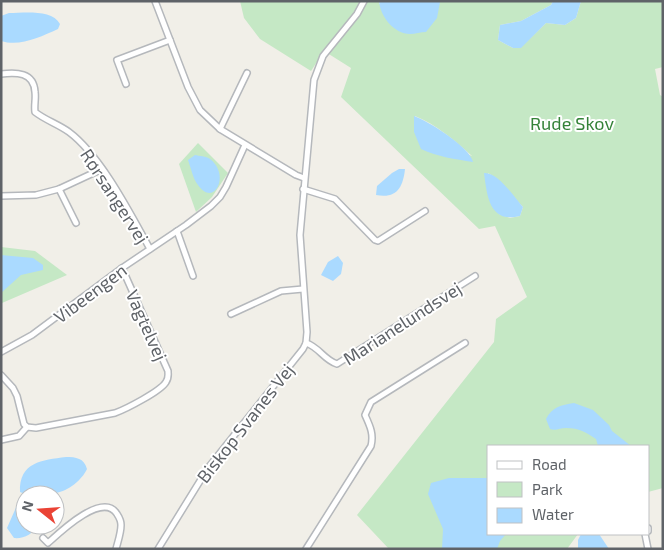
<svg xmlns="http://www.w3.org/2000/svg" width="664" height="550" viewBox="0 0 664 550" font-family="'Exo 2',sans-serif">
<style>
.green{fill:#c5e8c5;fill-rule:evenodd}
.water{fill:#aadaff}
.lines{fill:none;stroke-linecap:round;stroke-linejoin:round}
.minor-casing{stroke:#b5b8bc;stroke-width:8}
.minor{stroke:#fff;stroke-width:5}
.labels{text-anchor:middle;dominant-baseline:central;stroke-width:4;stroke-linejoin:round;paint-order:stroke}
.park-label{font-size:18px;fill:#348238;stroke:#fff}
.street-label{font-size:18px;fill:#5f6368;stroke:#fff}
</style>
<rect width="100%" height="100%" fill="#f1efe8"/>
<g class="green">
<path d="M240 1H379V4L440 2 439 1H553L551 5 521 21 500 25 498 40 513 48 521 47 546 23 565 25 576 18 581 1H663V67L655 69 660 95 663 97V488L648 492V446H488V534H578L567 549H389L357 515 494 342 496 319 527 297 495 226 479 229 341 97 351 68 324 51 311 71 260 39 244 18ZM415 116C436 124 455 141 472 156L414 132ZM488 173 496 178 523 207 520 216 510 218 499 214Z"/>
<path d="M198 143 228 173 212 197 196 212 179 164Z"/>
<path d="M1 247 35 251 67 275 2 303 1 312Z"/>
</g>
<g class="water">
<path d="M379 1H439L440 2 437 18 426 32C421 32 415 34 410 34 394 34 380 16 379 1Z"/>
<path d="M553 1H581L576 18 565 25 546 23 521 48H513L498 40 500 25 521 21 551 5Z"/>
<path d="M9 13C24 13 52 9 60 24L58 29C40 37 20 47 1 41V16Z"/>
<path d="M414 116C428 121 470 147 473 162 455 159 438 157 421 149L414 132Z"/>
<path d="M195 155C199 156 206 156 210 159 231 175 214 208 198 185 193 179 191 168 188 160Z"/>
<path d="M399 169H405C403 187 397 199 376 195L377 186 392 173Z"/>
<path d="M484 173C498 172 514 197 523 207L520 216C489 224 487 195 484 173Z"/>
<path d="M1 255 33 258 43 265V270L21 275 1 293Z"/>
<path d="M338 256 343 263 341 274 333 281 321 275 328 262Z"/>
<path d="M574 403 593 410 609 425 612 431 631 446H598L596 439C585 432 580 428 566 428 560 428 556 431 550 429L546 419C552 407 561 405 574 403Z"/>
<path d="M66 457C76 457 84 458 87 469 82 480 68 491 56 493 50 494 45 491 39 492 30 493 30 496 20 492 19 462 42 460 66 457Z"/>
<path d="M449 478H488V534H506L500 541 497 549H442L443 529 428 494 431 483Z"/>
<path d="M23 500H25V525H37C34 534 23 539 14 538L7 528 18 503Z"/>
<path d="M581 534H599L609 549H578V540Z"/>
</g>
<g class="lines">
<defs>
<g id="minor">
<path d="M155 1 188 87 200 110 220 129 296 175 304 178"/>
<path d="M1 74C16 72 34 72 35 92 36 99 34 105 35 112 45 120 58 124 69 132 101 156 130 213 150 249"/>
<path d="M126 84 117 60 170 40"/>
<path d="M220 129 247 73"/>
<path d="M59 189 76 223"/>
<path d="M303 189 335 199 375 240 378 241 425 211"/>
<path d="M1 196 36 195 59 189 102 169"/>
<path d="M177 231 193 276"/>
<path d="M231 314 281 291 303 289"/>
<path d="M306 343C319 347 324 360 337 364L475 276"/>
<path d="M1 352 32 335 122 268 186 225 211 206 220 197 226 187 245 145"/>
<path d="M1 375 13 388 17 396 24 424 27 427 36 428 115 413C126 409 161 391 166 382 169 378 168 375 168 371L122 268"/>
<path d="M1 440 19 436 27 427"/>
<path d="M648 528V531"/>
<path d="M645 534 648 549"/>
<path d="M43 538 48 543C60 532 103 491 117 514 119 517 121 521 121 525 121 533 118 541 116 549"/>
<path d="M158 549 208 468 303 349 306 343 307 332 300 235 314 80 323 56 357 14 364 1"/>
<path d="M306 549 371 446C374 434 370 426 365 415L371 402 465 343"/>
</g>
</defs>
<use href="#minor" class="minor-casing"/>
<use href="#minor" class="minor"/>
</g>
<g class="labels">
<g class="park-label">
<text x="572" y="123">Rude Skov</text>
</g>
<g class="street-label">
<text transform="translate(115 196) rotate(57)">Rørsangervej</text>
<text transform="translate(90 293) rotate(-37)">Vibeengen</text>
<text transform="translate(402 323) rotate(-33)">Marianelundsvej</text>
<text transform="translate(147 325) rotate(66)">Vagtelvej</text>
<text transform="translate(245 423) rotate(-52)">Biskop Svanes Vej</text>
</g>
</g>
<rect width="664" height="550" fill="none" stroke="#5f6368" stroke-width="5"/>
<rect x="487" y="445" width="162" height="90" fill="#ffffff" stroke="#bfc1c3"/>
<rect x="497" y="461" width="25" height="8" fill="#ffffff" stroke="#bfc1c3"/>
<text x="532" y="470" font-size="15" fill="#5f6368">Road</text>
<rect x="497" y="482" width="25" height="15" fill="#c5e8c5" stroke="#bfc1c3"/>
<text x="532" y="495" font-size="15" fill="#5f6368">Park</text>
<rect x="497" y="508" width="25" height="15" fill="#aadaff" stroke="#bfc1c3"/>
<text x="532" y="520" font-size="15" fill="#5f6368">Water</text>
<g transform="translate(40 510) rotate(287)"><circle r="24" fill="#ffffff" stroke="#bfc1c3"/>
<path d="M0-4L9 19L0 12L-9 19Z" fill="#ea4335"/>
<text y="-8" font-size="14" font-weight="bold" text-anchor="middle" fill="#5f6368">N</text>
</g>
</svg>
